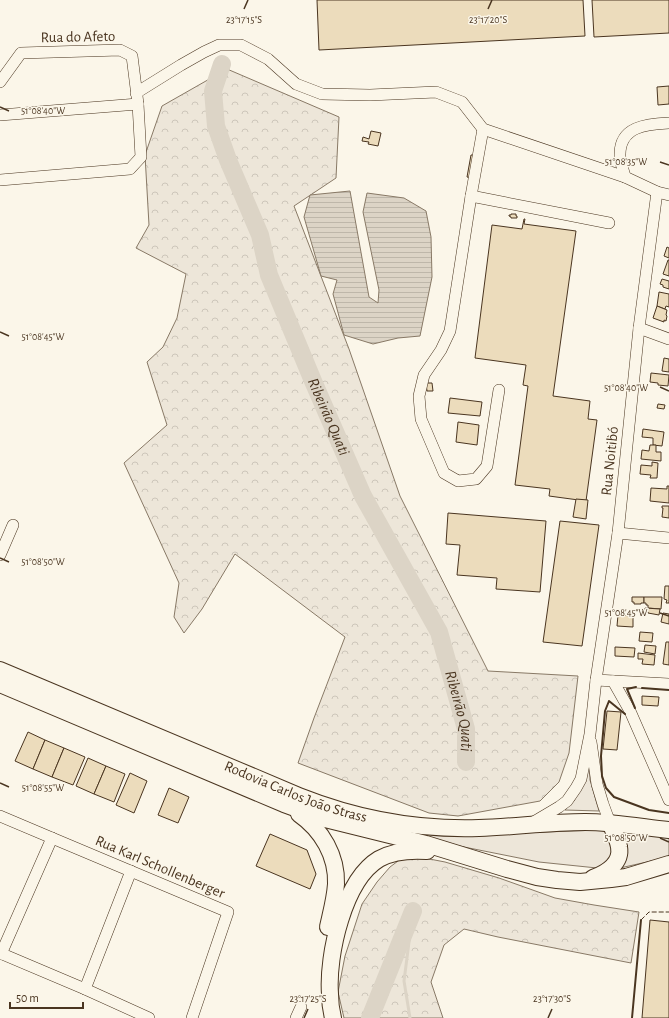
<svg xmlns="http://www.w3.org/2000/svg" width="669" height="1018" viewBox="0 0 669 1018" font-family="'Alegreya Sans',sans-serif">
<style>
.grass{fill:#ede6d9;stroke:#887966}
.forest{fill:url(#forest-crowns);stroke:#887966}
.water{fill:url(#water-rules);stroke:#887966}
.lines{fill:none;stroke-linecap:round;stroke-linejoin:round}
.stream{stroke:#dcd4c6;stroke-width:3}
.river{stroke:#dcd4c6;stroke-width:18}
.building{fill:#ecdcbc;stroke:#4a3520}
.minor-casing{stroke:#4a3520;stroke-width:12}
.highway-casing{stroke:#4a3520;stroke-width:18}
.minor{stroke:#fbf6e9;stroke-width:11}
.highway{stroke:#fbf6e9;stroke-width:16}
.fence{stroke:#4a3520;stroke-width:1;stroke-dasharray:5 2;stroke-linecap:butt}
.wall{stroke:#4a3520;stroke-width:2}
.ticks{fill:none;stroke:#4a3520;stroke-width:1.5}
.labels{text-anchor:middle;dominant-baseline:central;stroke-width:3;stroke-linejoin:round;paint-order:stroke}
.street-label{font-size:15px;fill:#4a3520;stroke:#fbf6e9}
.water-label{font-size:16px;font-style:italic;fill:#4a3520;stroke:#fbf6e9}
.ticks-label{font-size:10px;text-anchor:middle;fill:#4a3520;stroke:#fbf6e9;stroke-width:3;stroke-linejoin:round;paint-order:stroke}
</style>
<defs>
<pattern id="forest-crowns" width="20" height="18" patternUnits="userSpaceOnUse"><rect width="20" height="18" fill="#ede6d9"/><path d="M2 6a3 3 0 1 1 6 0M12 15a3 3 0 1 1 6 0" fill="none" stroke="#cdc6ba"/></pattern>
<pattern id="water-rules" width="6" height="5" patternUnits="userSpaceOnUse"><rect width="6" height="5" fill="#dcd4c6"/><path d="M0 2.5h6" fill="none" stroke="#beb7aa"/></pattern>
</defs>
<rect width="100%" height="100%" fill="#fbf6e9"/>
<g class="grass">
<path d="M589 752 590 780 599 811 565 810 574 801 582 783Z"/>
<path d="M403 828 518 833 600 830 607 832 613 847 611 858 597 868 539 862 469 848 402 834Z"/>
<path d="M620 831 669 838V857L620 868Z"/>
</g>
<g class="forest">
<path d="M227 69 339 117 336 178 294 206 349 349 400 496 488 671 578 676 569 753 559 782 540 801 458 816 429 813 298 763 314 718 345 637 235 554 202 609 184 633 174 617 179 583 124 463 167 425 147 362 163 347 177 318 186 274 136 248 149 225 145 155 162 106Z"/>
<path d="M414 856 445 862 499 878 555 898 594 905 639 912 631 963 498 937 464 929 444 945 431 982 443 1018H344L338 992 345 956 362 904 377 882 390 867 402 858Z"/>
</g>
<path class="water" d="M350 191 369 297 378 303 379 290 363 212 367 193 404 198 426 211 431 237 432 277 420 336 398 338 373 344 344 335 333 294 337 280 321 276 304 217 310 195Z"/>
<g class="lines">
<path class="stream" d="M410 1018 404 981 413 911"/>
<g class="river">
<path id="s1" d="M222 64 213 91 216 126 228 160 260 235 269 275 313 381 363 496 439 632 466 729V762"/>
<path d="M370 1018 413 911"/>
</g>
</g>
<g class="building">
<path d="M317 0H583L585 36 319 50Z"/>
<path d="M592 0H669V33L594 37Z"/>
<path d="M669 86V104L658 105 657 87Z"/>
<path d="M371 131 381 133 378 146 368 144 369 142 362 141 363 137 369 139Z"/>
<path d="M471 155H474L471 178 467 177Z"/>
<path d="M511 214H516V216H517V218H511V217L509 216V215H511Z"/>
<path d="M524 219H525L524 224 576 231 553 396 590 401 588 419 597 420 586 501 549 496 550 489 515 485 528 386 523 385 526 365 475 358 492 225 522 229Z"/>
<path d="M667 247 669 248V258L664 256Z"/>
<path d="M668 260H669V276L663 274Z"/>
<path d="M662 279 669 281V289L663 287V285L660 284Z"/>
<path d="M659 292 669 294V307L666 306 665 309 657 306Z"/>
<path d="M657 306 667 310 666 315 667 316 666 321 664 320V322L653 318Z"/>
<path d="M664 358 669 359V372L662 371Z"/>
<path d="M651 373 669 375 668 386 658 385V383L650 382Z"/>
<path d="M426 383H432L433 391H427Z"/>
<path d="M450 398 482 402 480 416 448 413Z"/>
<path d="M658 404 665 405 664 409 657 408Z"/>
<path d="M458 422 479 425 477 445 456 442Z"/>
<path d="M643 429 664 432 662 446 653 445V438L642 437Z"/>
<path d="M608 436 612 437V442L613 443V445H609L610 442H607Z"/>
<path d="M650 445H656V452H661V461L641 459 642 450 649 451Z"/>
<path d="M652 462 658 463 657 478H650L651 475 640 474 641 465 652 466Z"/>
<path d="M667 486H669V503L650 501 651 488 667 489Z"/>
<path d="M576 499 588 500 586 519 573 517Z"/>
<path d="M662 506H669V518L662 517 663 508H662Z"/>
<path d="M448 513 546 521 540 592 496 589 497 578 457 575 460 545 446 544Z"/>
<path d="M560 521 599 525 582 646 543 642Z"/>
<path d="M665 586H669V603H666L667 600 664 599Z"/>
<path d="M632 597H644V603H641V604H634V602H632Z"/>
<path d="M644 597H662L661 609 648 608V605H646V603H644Z"/>
<path d="M645 608 660 609 659 615 648 613V612H644Z"/>
<path d="M663 613 669 614V624L661 622Z"/>
<path d="M618 615 633 616V627L617 626Z"/>
<path d="M640 632 653 633 652 642 639 641Z"/>
<path d="M666 642H669V665L663 664Z"/>
<path d="M645 645 656 646 655 654 644 652Z"/>
<path d="M615 647 635 648 634 657 615 656Z"/>
<path d="M638 653 655 655 654 665 642 664 643 659H638Z"/>
<path d="M642 696 659 697 658 706 642 705Z"/>
<path d="M607 711 621 712 617 750 603 749Z"/>
<path d="M28 732 45 740 33 769 15 761Z"/>
<path d="M45 740 64 748 52 777 33 769Z"/>
<path d="M64 748 85 757 73 785 52 777Z"/>
<path d="M88 758 106 766 94 794 76 786Z"/>
<path d="M106 766 125 774 114 802 94 794Z"/>
<path d="M130 773 147 781 134 813 116 805Z"/>
<path d="M169 788 189 797 178 823 158 815Z"/>
<path d="M270 834 307 850 316 874 310 889 256 866Z"/>
<path d="M650 920 669 922V1018H642Z"/>
</g>
<g class="lines">
<defs>
<g id="minor">
<path d="M0 82 21 53 120 50 132 56 138 104 141 157 130 169 0 180"/>
<path d="M136 93 181 65 204 52 219 45H241L268 59 296 84 322 94 370 95 436 92 462 102 483 129 625 177 657 192 669 195"/>
<path d="M0 115 138 104"/>
<path d="M483 129 471 196 450 331 441 350 424 375 419 396 421 419 444 473 458 481 476 479 487 466 499 390"/>
<path d="M625 177C624 171 620 163 620 156 619 126 647 124 669 123"/>
<path d="M471 196 609 223"/>
<path d="M639 328 669 339"/>
<path d="M618 533 669 538"/>
<path d="M0 555 13 525"/>
<path d="M596 680 669 684"/>
<path d="M613 681 630 711 669 800"/>
<path d="M591 742 597 784 603 804 610 823"/>
<path d="M0 816 52 838 228 912 192 1018"/>
<path d="M532 823 559 807 567 801 576 788 581 779 590 734 596 680 618 533 639 328 657 192"/>
<path d="M0 953 85 989 149 1018"/>
<path d="M1 954 52 838"/>
<path d="M85 989 131 871"/>
<path d="M296 1018 301 1007"/>
</g>
<g id="highway">
<path id="s2" d="M0 670 299 796C357 819 416 830 479 828 514 827 549 822 585 822 613 822 641 827 669 830"/>
<path d="M0 684 284 804 325 819 426 844 507 869 537 877 557 880 580 882 611 879 626 877 669 864"/>
<path d="M299 814C322 830 337 856 336 884 335 899 331 913 328 927"/>
<path d="M593 878C606 873 622 863 619 847 618 839 613 830 610 823"/>
<path d="M333 1018C331 1010 330 1002 330 994 327 955 344 880 379 859 393 851 411 850 427 851"/>
</g>
</defs>
<use href="#minor" class="minor-casing"/>
<use href="#highway" class="highway-casing"/>
<use href="#minor" class="minor"/>
<use href="#highway" class="highway"/>
<path class="fence" d="M641 920 649 912H669"/>
<g class="wall">
<path d="M642 688 669 690"/>
<path d="M635 708 627 689 636 687"/>
<path d="M625 714 609 701 605 711 601 756 602 776 606 788 614 797 649 810 669 813"/>
<path d="M632 1018 641 920"/>
</g>
</g>
<path class="ticks" d="M244 9 248 0M488 9 492 0M0 107 9 111M660 162 669 165M0 332 9 336M660 387 669 391M0 558 9 562M660 613 669 616M0 783 9 787M660 838 669 842M304 1018 308 1009M548 1018 552 1009"/>
<g class="labels">
<g class="street-label">
<text transform="translate(78 37) rotate(-1)">Rua do Afeto</text>
<text transform="translate(610 461) rotate(-84)">Rua Noitibó</text>
<text stroke="none"><textPath href="#s2" startOffset="320">Rodovia Carlos João Strass</textPath></text>
<text transform="translate(160 867) rotate(23)">Rua Karl Schollenberger</text>
</g>
<g class="water-label">
<text stroke="none"><textPath href="#s1" startOffset="376">Ribeirão Quati</textPath></text>
<text stroke="none"><textPath href="#s1" startOffset="700">Ribeirão Quati</textPath></text>
</g>
</g>
<g class="ticks-label">
<text x="244" y="23">23°17'15"S</text>
<text x="488" y="23">23°17'20"S</text>
<text x="43" y="114">51°08'40"W</text>
<text x="626" y="165">51°08'35"W</text>
<text x="43" y="340">51°08'45"W</text>
<text x="626" y="391">51°08'40"W</text>
<text x="43" y="565">51°08'50"W</text>
<text x="626" y="616">51°08'45"W</text>
<text x="43" y="791">51°08'55"W</text>
<text x="626" y="841">51°08'50"W</text>
<text x="308" y="1002">23°17'25"S</text>
<text x="552" y="1002">23°17'30"S</text>
</g>
<path d="M10 1002v6h73v-6" fill="none" stroke="#4a3520" stroke-width="2"/>
<text x="16" y="1002" font-size="12" fill="#4a3520" stroke="#fbf6e9" stroke-width="3" paint-order="stroke">50 m</text>
</svg>
